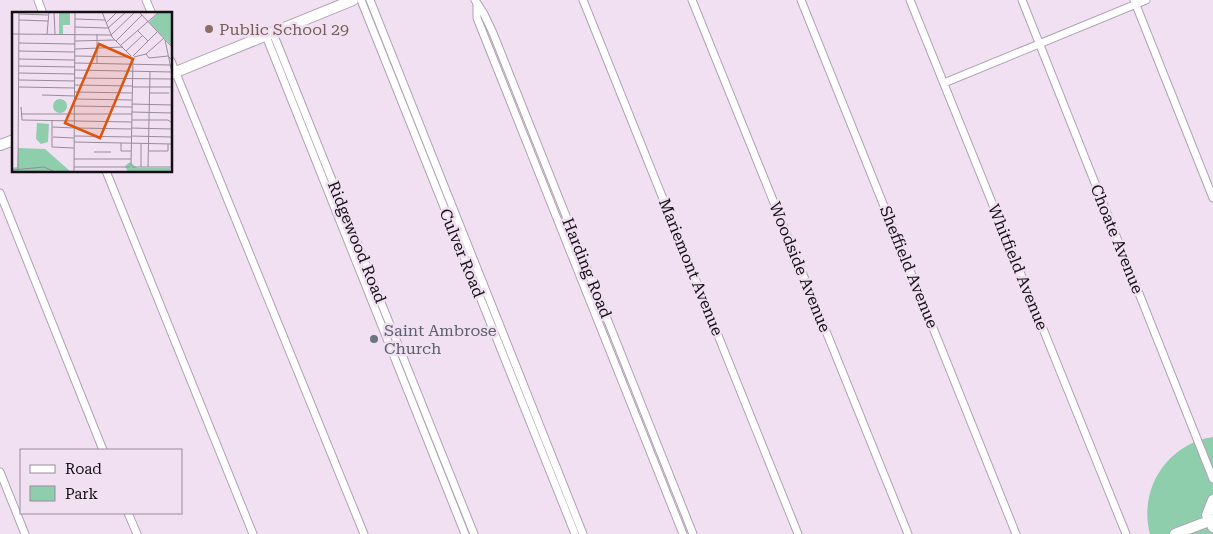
<svg xmlns="http://www.w3.org/2000/svg" width="1213" height="534" viewBox="0 0 1213 534" font-family="'Roboto Serif',serif">
<style>
.green{fill:#8ecead}
.lines{fill:none;stroke-linecap:round;stroke-linejoin:round}
.street-casing{stroke:#b1a2b3;stroke-width:9}
.secondary-casing{stroke:#b1a2b3;stroke-width:12}
.primary-casing{stroke:#b1a2b3;stroke-width:12}
.street{stroke:#fff;stroke-width:7}
.secondary{stroke:#fff;stroke-width:10}
.primary{stroke:#fff;stroke-width:10}
.education-dot{fill:#8d6e63;stroke:#f0e0f2;stroke-width:2}
.worship-dot{fill:#6b7280;stroke:#f0e0f2;stroke-width:2}
.labels{text-anchor:middle;dominant-baseline:central;stroke-width:5;stroke-linejoin:round;paint-order:stroke}
.education-label{font-size:16px;fill:#785e54;stroke:#f0e0f2;text-anchor:start}
.street-label{font-size:16px;fill:#150f15;stroke:#f0e0f2}
.worship-label{font-size:16px;fill:#5b616d;stroke:#f0e0f2;text-anchor:start}
.inset-road{fill:none;stroke:#988c9a;stroke-width:1}
.view{fill:#dd550c;fill-opacity:0.15;stroke:#dd550c;stroke-width:2.5}
.inset-edge{fill:none;stroke:#150f15;stroke-width:2.5}
</style>
<rect width="100%" height="100%" fill="#f0e0f2"/>
<path class="green" d="M1213 437V534H1150C1138 489 1167 444 1213 437Z"/>
<g class="lines">
<defs>
<g id="street">
<path d="M38 0 43 14"/>
<path d="M146 0 152 14"/>
<path d="M361 0 575 534"/>
<path d="M370 0 583 534"/>
<path d="M475 0 484 14 493 33 693 534"/>
<path d="M583 0 798 534"/>
<path d="M692 0 908 534"/>
<path d="M801 0 1016 534"/>
<path d="M910 0 1126 534"/>
<path d="M1022 0 1213 479"/>
<path d="M1134 0 1213 198"/>
<path d="M477 5V18L683 534"/>
<path d="M273 33 474 534"/>
<path d="M266 36 465 534"/>
<path d="M171 61 364 534"/>
<path d="M944 83 1146 0"/>
<path d="M106 171 253 534"/>
<path d="M0 193 103 450"/>
<path d="M0 472 25 534"/>
<path d="M128 513 137 534"/>
</g>
<g id="secondary">
<path d="M1213 500 1207 515 1213 527"/>
<path d="M1175 534 1209 521"/>
</g>
<g id="primary">
<path d="M171 74 353 0"/>
<path d="M0 145 14 140"/>
</g>
</defs>
<use href="#street" class="street-casing"/>
<use href="#secondary" class="secondary-casing"/>
<use href="#primary" class="primary-casing"/>
<use href="#street" class="street"/>
<use href="#secondary" class="secondary"/>
<use href="#primary" class="primary"/>
</g>
<circle class="education-dot" cx="209" cy="29" r="5"/>
<circle class="worship-dot" cx="374" cy="339" r="5"/>
<g class="labels">
<g class="education-label">
<text x="219" y="29">Public School 29</text>
</g>
<g class="street-label">
<text transform="translate(1117 239) rotate(68)">Choate Avenue</text>
<text transform="translate(357 242) rotate(68)">Ridgewood Road</text>
<text transform="translate(462 253) rotate(68)">Culver Road</text>
<text transform="translate(691 267) rotate(68)">Mariemont Avenue</text>
<text transform="translate(800 267) rotate(68)">Woodside Avenue</text>
<text transform="translate(909 267) rotate(68)">Sheffield Avenue</text>
<text transform="translate(1018 267) rotate(68)">Whitfield Avenue</text>
<text transform="translate(587 268) rotate(68)">Harding Road</text>
</g>
<g class="worship-label">
<text x="384" y="330">Saint Ambrose<tspan x="384" dy="18">Church</tspan></text>
</g>
</g>
<g transform="translate(12 12)">
<rect width="160" height="160" fill="#f0e0f2"/>
<path d="M47 0 58 1V13H63H51V22H47ZM147 0H160V34L137 10ZM41 94a7 7 0 1 1 14 0a7 7 0 1 1-14 0ZM25 111 37 112 36 130 29 132 24 127ZM6 136 33 137 59 160H0V156L5 155ZM118 150 125 156H158V160H116L113 154Z" fill="#8ecead"/>
<path class="inset-road" d="M42 0 43 22M90 0 100 25 119 44M127 0 160 35M7 2 36 3M63 7 93 8M7 8 36 9M94 11 105 0M63 15 96 16M96 16 114 0M125 18 136 29M0 22 99 23M35 22 37 0M99 23 123 0M153 28 160 61M63 29 103 28M104 29 130 3M7 31 63 32M109 33 147 0M63 37 111 35M7 39 63 40M114 39 130 24M134 42 137 46 156 44 160 48M63 44 119 45M121 44 146 19M122 45 134 42 152 26M7 47 63 48M63 51 158 53M85 51V22M7 54 63 55M63 58 160 60M7 61 63 62M63 66 160 67M7 68 63 69M63 73 120 74M7 75 63 76M120 75H138M138 75H160M63 80 120 81M138 81H157M30 83 63 84M63 87 120 88M120 92 160 93M63 94 120 95M9 95 10 108 120 110M120 100 160 101M9 102H120M40 108V135L62 136M120 108H156L160 111M40 115 63 116M63 116 119 117M119 116 160 117M62 124 119 125M119 124 160 125M41 125 62 126M62 130 160 132M109 131V139H119M137 139H156V132M82 140H99M62 147H119M119 154 121 46M62 155H118M120 155H160M129 155V132M136 155 138 59M0 158 32 155 43 160M6 158 7 0M62 160 63 0"/>
<path class="view" d="M87 32 121 47 88 126 53 111Z"/>
<rect width="160" height="160" class="inset-edge"/>
</g>
<rect x="20" y="449" width="162" height="65" fill="#f0e0f2" stroke="#988c9a"/>
<rect x="30" y="465" width="25" height="8" fill="#ffffff" stroke="#988c9a"/>
<text x="65" y="474" font-size="15" fill="#150f15">Road</text>
<rect x="30" y="486" width="25" height="15" fill="#8ecead" stroke="#988c9a"/>
<text x="65" y="499" font-size="15" fill="#150f15">Park</text>
</svg>
